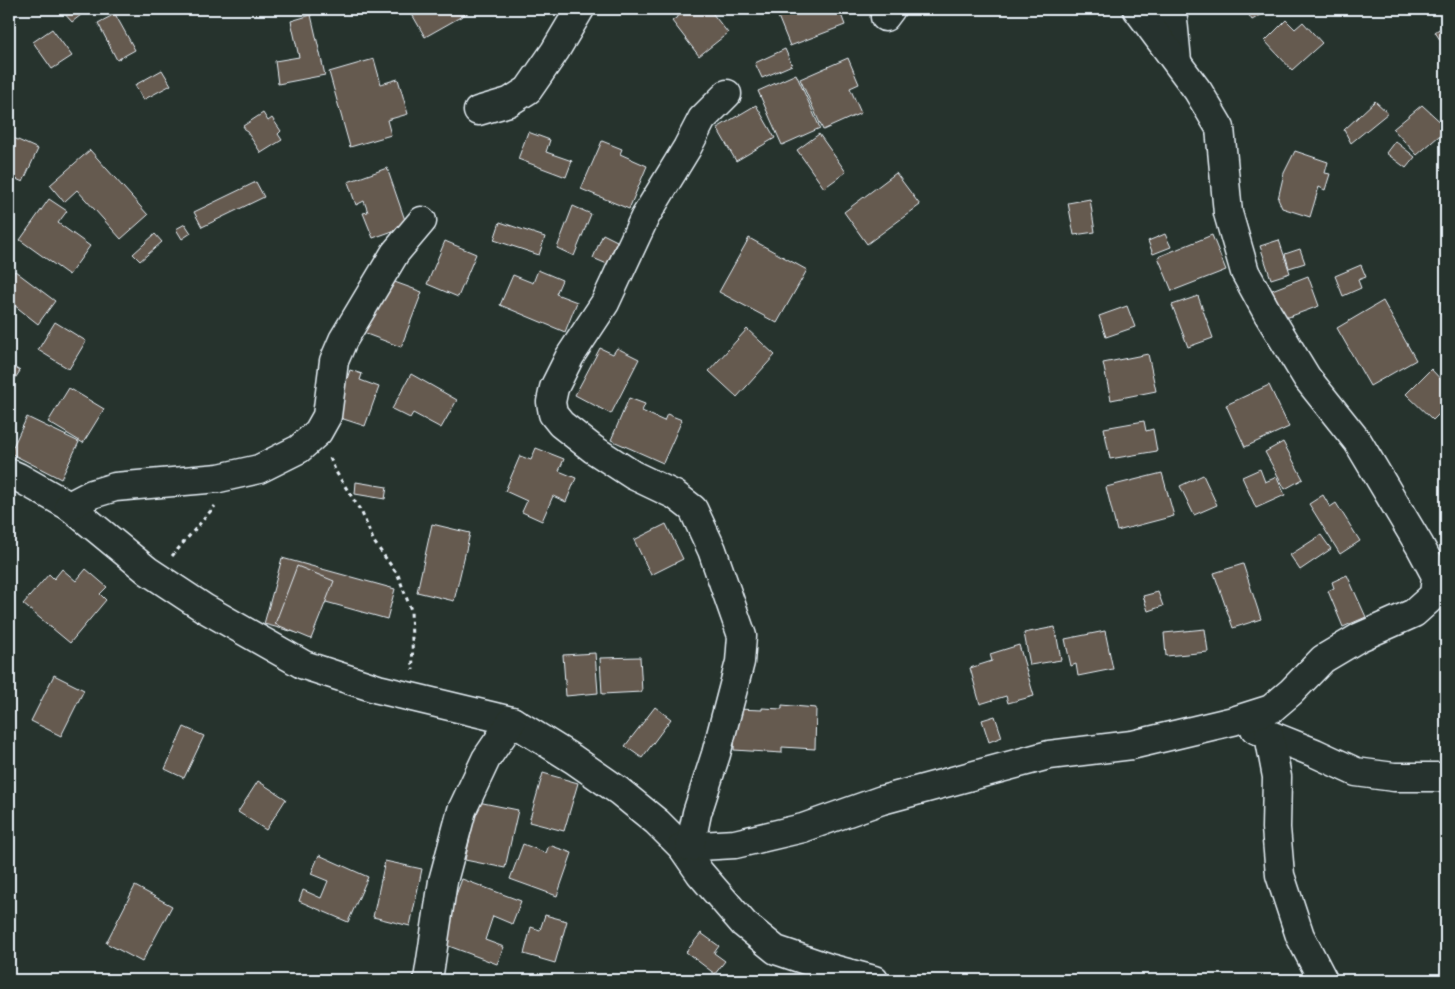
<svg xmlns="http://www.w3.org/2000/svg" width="1455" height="989" viewBox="0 0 1455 989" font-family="'Architects Daughter',sans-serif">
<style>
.building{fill:#655a50;stroke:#e8f1f8}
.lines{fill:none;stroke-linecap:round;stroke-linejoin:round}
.minor-casing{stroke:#e8f1f8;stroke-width:31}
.path{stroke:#e8f1f8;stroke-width:3;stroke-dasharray:4 4;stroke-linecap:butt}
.minor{stroke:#26332d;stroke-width:28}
</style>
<rect width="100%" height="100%" fill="#26332d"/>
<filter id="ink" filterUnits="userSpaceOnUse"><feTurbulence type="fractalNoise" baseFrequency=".02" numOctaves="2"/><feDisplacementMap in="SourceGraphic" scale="10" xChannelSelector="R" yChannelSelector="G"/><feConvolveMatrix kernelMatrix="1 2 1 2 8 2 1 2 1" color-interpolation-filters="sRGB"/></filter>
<g filter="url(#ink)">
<g class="building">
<path d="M67 9H76L81 15 72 22 63 12Z"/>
<path d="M409 9H473V10L425 37Z"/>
<path d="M688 9H709L728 33 699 56 672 21Z"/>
<path d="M775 9H839L845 25 790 46Z"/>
<path d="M1245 9H1272L1252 20Z"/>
<path d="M115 14 135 50 117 60 98 23Z"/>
<path d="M311 15 325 75 278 84 275 61 299 57 291 21Z"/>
<path d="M1286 20 1295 29 1303 22 1322 43 1292 70 1265 41Z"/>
<path d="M1446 24V49L1435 32Z"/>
<path d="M52 29 72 56 52 69 33 42Z"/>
<path d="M785 49 792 65 762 78 755 63Z"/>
<path d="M848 58 859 84 850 88 861 113 823 130 800 79Z"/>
<path d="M374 59 381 84 398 79 408 114 387 120 391 135 350 147 329 72Z"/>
<path d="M162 70 171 85 143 100 135 85Z"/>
<path d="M796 74 820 128 782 145 758 91Z"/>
<path d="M1375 101 1388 113 1351 143 1344 130Z"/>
<path d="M756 105 775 138 736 161 717 128Z"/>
<path d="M1422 105 1446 127V130L1417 155 1393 129Z"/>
<path d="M263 113 268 121 272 118 281 131 278 134 282 140 261 153 243 126Z"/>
<path d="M528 132 550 140 546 152 572 161 566 177 518 159Z"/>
<path d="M819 134 846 172 824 188 797 150Z"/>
<path d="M9 136 38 149 23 182 9 176Z"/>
<path d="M602 141 622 149 620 154 647 166 629 209 581 189Z"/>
<path d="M1395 141 1415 157 1406 168 1386 153Z"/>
<path d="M90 150 148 215 121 239 77 190 64 202 50 185Z"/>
<path d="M1295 151 1328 162 1325 173 1330 174 1325 190 1319 187 1310 217 1282 208 1278 199 1284 173Z"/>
<path d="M387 168 407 226 373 238 363 213 368 212 364 201 356 205 348 182Z"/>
<path d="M896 173 920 205 867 244 844 212Z"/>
<path d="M256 182 264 197 202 227 194 212Z"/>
<path d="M49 199 67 211 58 223 90 246 69 275 20 240Z"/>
<path d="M1090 199 1095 232 1074 235 1068 203Z"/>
<path d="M573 206 591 214 574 256 557 248Z"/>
<path d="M500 222 545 237 539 255 494 240Z"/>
<path d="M185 224 191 233 182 239 176 229Z"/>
<path d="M155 234 162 242 140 261 133 254Z"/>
<path d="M603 234 617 241 607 264 593 258Z"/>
<path d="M1165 234 1171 247 1153 254 1148 241Z"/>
<path d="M1212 235 1226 270 1172 291 1158 257Z"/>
<path d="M749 238 807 270 777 323 719 292Z"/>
<path d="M1279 240 1290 273 1271 279 1260 246Z"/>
<path d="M445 241 476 254 458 297 427 284Z"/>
<path d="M1300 249 1305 263 1289 268 1285 254Z"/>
<path d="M1361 265 1366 277 1358 280 1361 288 1343 296 1335 276Z"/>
<path d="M538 270 562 280 556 294 577 302 565 332 500 305 513 275 533 283Z"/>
<path d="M15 271 55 301 38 324 9 301V279Z"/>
<path d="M1308 276 1319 306 1283 319 1272 290Z"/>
<path d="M381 277 422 292 401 347 361 332Z"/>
<path d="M1198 296 1213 338 1188 347 1172 305Z"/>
<path d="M1383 301 1416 360 1370 386 1337 328Z"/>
<path d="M1127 306 1135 327 1106 337 1099 316Z"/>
<path d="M55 322 86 341 69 369 38 350Z"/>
<path d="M747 329 775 355 737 397 709 371Z"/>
<path d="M600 348 613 354 617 348 639 359 611 414 575 395Z"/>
<path d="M1148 354 1156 391 1111 400 1103 363Z"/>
<path d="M9 364 20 371 14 380 9 377Z"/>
<path d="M1431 369 1446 385V407L1433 420 1406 394Z"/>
<path d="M350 370 362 374 360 380 379 387 365 426 328 414 341 377 347 379Z"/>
<path d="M411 374 457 400 441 428 413 413 410 418 392 409Z"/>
<path d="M1269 385 1289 427 1245 447 1226 405Z"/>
<path d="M69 388 104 409 83 443 48 422Z"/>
<path d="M629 398 645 404 642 411 664 421 667 414 682 420 663 463 611 440Z"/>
<path d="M27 417 79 442 61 479 10 453Z"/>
<path d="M1144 421 1146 431 1153 429 1157 451 1110 459 1104 428Z"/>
<path d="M1283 442 1303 479 1285 489 1265 452Z"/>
<path d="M536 448 564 459 559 471 576 478 566 502 553 496 542 521 522 512 527 501 505 491 520 456 531 460Z"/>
<path d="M1260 469 1265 482 1277 477 1285 495 1256 508 1242 477Z"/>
<path d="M1162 473 1174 516 1117 531 1106 487Z"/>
<path d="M1203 475 1217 505 1194 515 1180 486Z"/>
<path d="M356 482 387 487 385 499 355 494Z"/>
<path d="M1323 495 1330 507 1336 503 1360 541 1340 554 1309 504Z"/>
<path d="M432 524 470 533 454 601 417 592Z"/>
<path d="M666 524 683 559 651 575 634 540Z"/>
<path d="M1321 535 1331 549 1300 570 1290 555Z"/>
<path d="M282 558 395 589 387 619 308 597 298 633 264 624Z"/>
<path d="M1243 564 1261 619 1233 628 1214 573Z"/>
<path d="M297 566 334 581 311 639 275 624Z"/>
<path d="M62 569 76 581 86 569 107 587 100 594 106 600 70 643 23 604 49 574 54 579Z"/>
<path d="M1347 575 1366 617 1343 627 1328 591 1334 588 1332 582Z"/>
<path d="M1158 592 1163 606 1148 611 1143 596Z"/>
<path d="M1055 627 1061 660 1030 665 1024 633Z"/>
<path d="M1205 629 1208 652 1166 656 1164 633Z"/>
<path d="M1105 631 1113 669 1078 676 1076 664 1071 666 1065 639Z"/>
<path d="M1019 645 1034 696 1008 703 1006 696 980 704 970 668 992 661 990 654Z"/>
<path d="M595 653 598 693 566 696 563 655Z"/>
<path d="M640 657 642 692 602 694 600 658Z"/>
<path d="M54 675 84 690 61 736 31 721Z"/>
<path d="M782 705 816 708 815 749 782 747V753L734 750 736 709 762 710V708L782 709Z"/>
<path d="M655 707 671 719 642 758 625 746Z"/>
<path d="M995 716 1002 737 989 742 982 720Z"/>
<path d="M184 727 204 736 184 778 165 769Z"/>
<path d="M543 773 578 783 564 831 529 822Z"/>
<path d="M258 781 286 799 266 830 238 812Z"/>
<path d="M478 802 518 810 505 868 465 860Z"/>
<path d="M523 844 546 853 549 845 572 853 557 896 510 879Z"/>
<path d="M319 855 368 877 348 922 299 901 303 890 321 898 328 881 311 874Z"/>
<path d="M385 861 422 869 410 926 373 917Z"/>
<path d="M462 879 521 901 512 924 493 916 485 940 504 947 497 964 438 942Z"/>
<path d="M135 886 172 906 142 962 106 943Z"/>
<path d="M545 915 567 921 555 963 524 954 531 927 540 930Z"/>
<path d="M701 933 719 946 714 953 725 961 715 974 686 952Z"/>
</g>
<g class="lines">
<defs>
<g id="minor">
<path d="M1172 9 1177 61"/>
<path d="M885 17 891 9"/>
<path d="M478 111 509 102 528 90 555 51 580 9"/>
<path d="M9 473 18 477 69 506 148 571 204 608 304 665 378 689 512 721 573 759 619 791 657 822 682 847 700 873 744 924 776 950 829 968 874 980"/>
<path d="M69 506 92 494 115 487 219 478 259 469 299 449 318 432 327 416 334 361 343 340 395 253 422 221"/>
<path d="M1255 729 1315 753 1356 772 1394 777H1440L1446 779"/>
<path d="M1269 735 1277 777 1276 828 1280 875 1300 936 1323 980"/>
<path d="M682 847 735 844 803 828 882 800 1049 755 1132 745 1233 721 1271 709 1291 692 1323 659 1360 637 1414 613 1434 595 1436 576 1420 546 1358 442 1307 378 1268 314 1245 272 1228 213 1220 128 1198 91 1137 9"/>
<path d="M690 847 697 813 716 754 740 662 742 636 712 550 693 509 675 495 633 475 593 449 561 424 553 414 551 402 554 388 570 356 605 303 645 217 687 148 702 119 727 94"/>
<path d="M428 980 443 881 462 810 486 759 512 721"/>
</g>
</defs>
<use href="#minor" class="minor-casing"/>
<g class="path">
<path d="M330 458 336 472 362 513 374 542 398 575 411 610 413 670"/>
<path d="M172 556 215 506"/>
</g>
<use href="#minor" class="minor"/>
</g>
</g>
<rect width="1455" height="989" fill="none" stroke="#26332d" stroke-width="30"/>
<rect x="15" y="15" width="1425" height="959" fill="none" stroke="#e8f1f8" stroke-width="2" filter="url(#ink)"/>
</svg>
